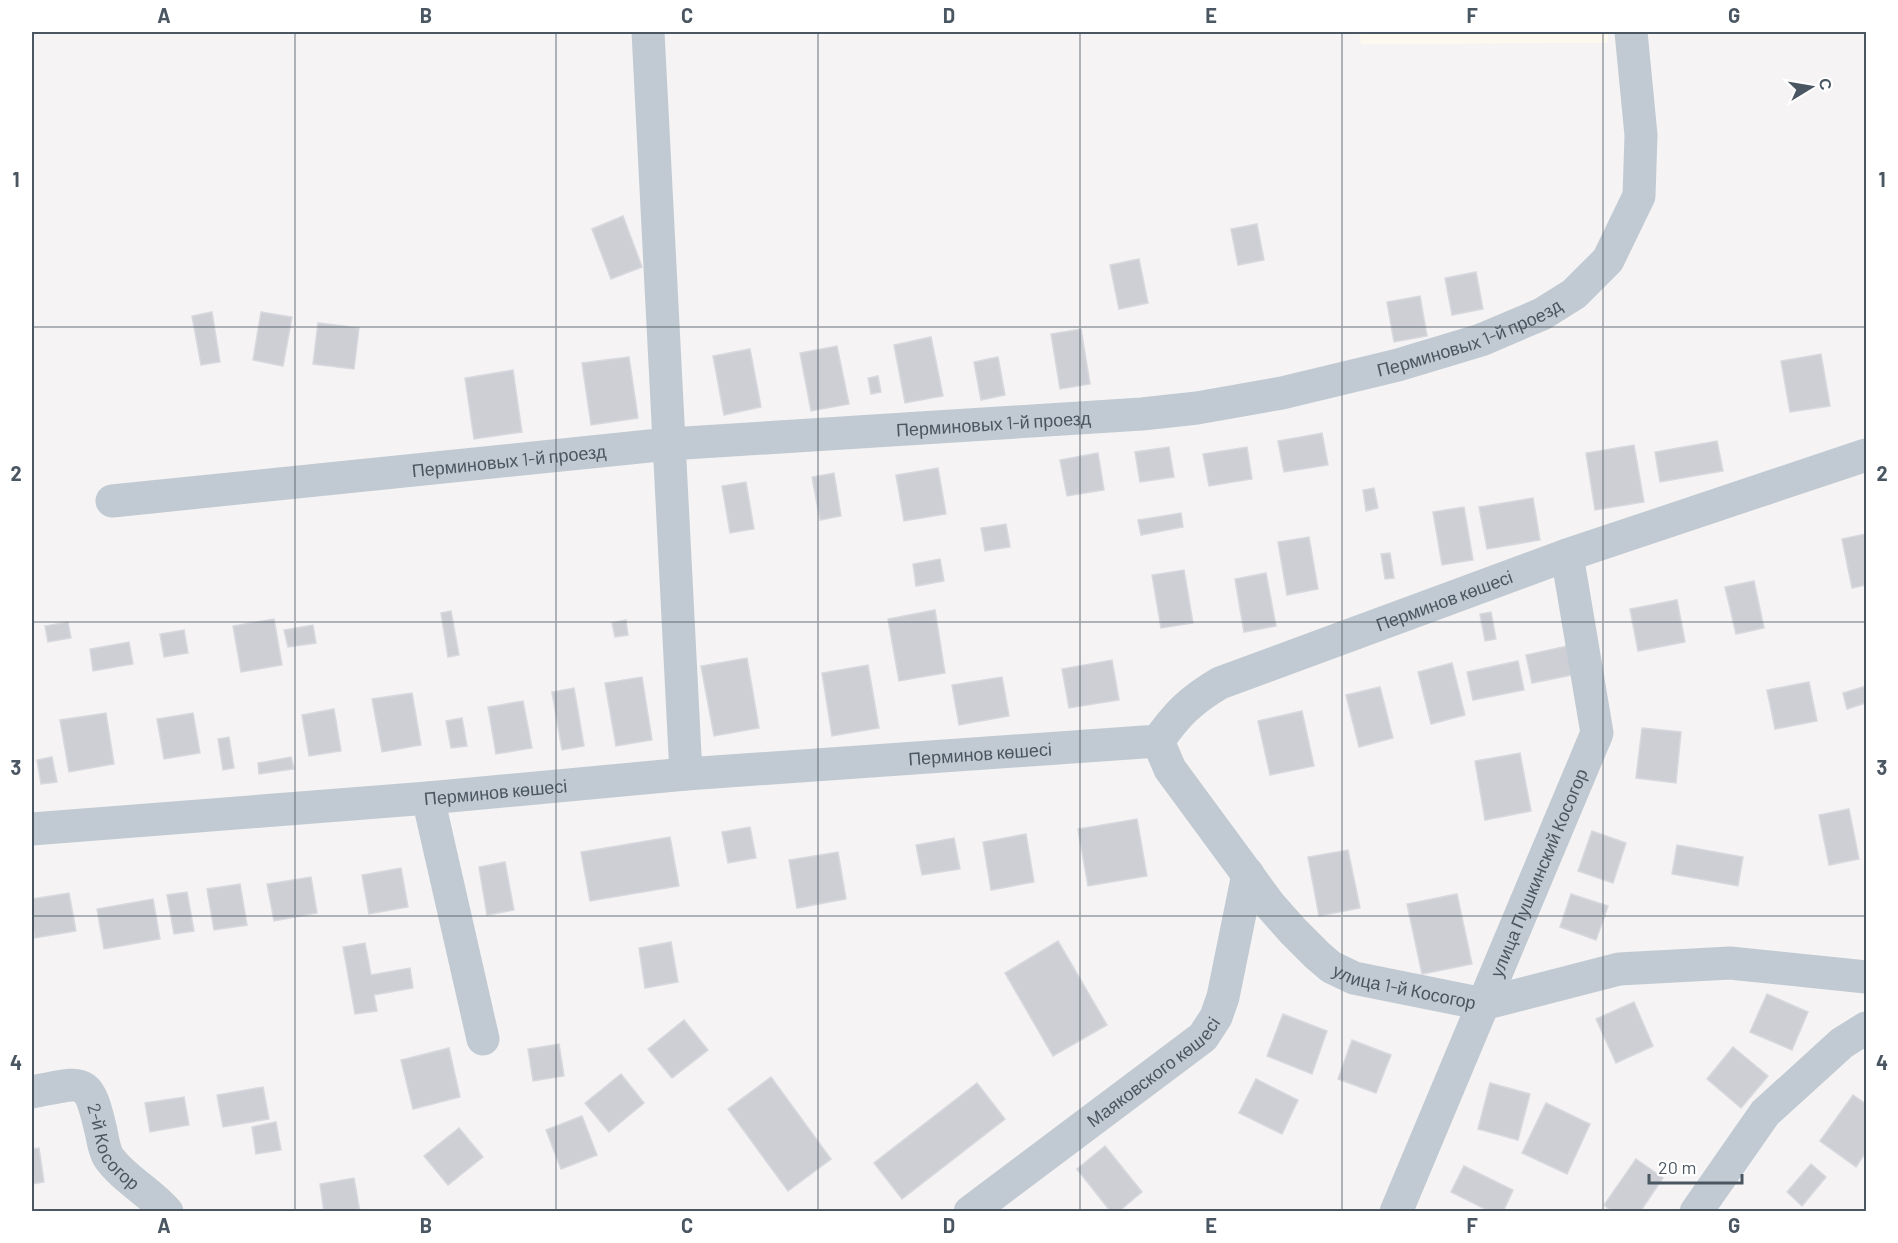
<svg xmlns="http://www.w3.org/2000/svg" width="1898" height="1243" viewBox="0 0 1898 1243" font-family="Barlow,sans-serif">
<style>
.commercial{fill:#fdf9ef}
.building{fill:#cdcfd5;stroke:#d7d9de;stroke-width:1.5}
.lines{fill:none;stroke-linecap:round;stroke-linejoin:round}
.minor{stroke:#c1cad2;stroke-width:33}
.grid{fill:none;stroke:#4a5661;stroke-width:1.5;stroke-opacity:0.55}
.labels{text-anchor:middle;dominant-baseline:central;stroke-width:5;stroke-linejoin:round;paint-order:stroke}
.street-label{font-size:18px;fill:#4a5661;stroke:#fff}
.neatline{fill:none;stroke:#4a5661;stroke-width:2}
.grid-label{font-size:20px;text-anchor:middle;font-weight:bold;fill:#4a5661}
</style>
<rect width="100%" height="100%" fill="#f5f3f3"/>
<path class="commercial" d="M1359 32H1609L1607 43 1361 44Z"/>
<g class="building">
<path d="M623 216 642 267 611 279 592 229Z"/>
<path d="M1257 224 1264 260 1238 265 1231 229Z"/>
<path d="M1139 259 1148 303 1119 309 1110 265Z"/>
<path d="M1476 272 1483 309 1452 315 1445 278Z"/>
<path d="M1420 296 1427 336 1394 342 1387 302Z"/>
<path d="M212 312 220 362 201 365 192 316Z"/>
<path d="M261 312 292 317 283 366 253 360Z"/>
<path d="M318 323 359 328 354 369 313 364Z"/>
<path d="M1081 329 1090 384 1060 389 1051 334Z"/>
<path d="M931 337 943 396 905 403 894 345Z"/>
<path d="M837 346 849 404 811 411 800 353Z"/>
<path d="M750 349 761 407 724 415 713 356Z"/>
<path d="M1821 354 1830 406 1790 412 1781 361Z"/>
<path d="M629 357 638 418 591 425 582 363Z"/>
<path d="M998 357 1005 395 981 400 974 362Z"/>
<path d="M513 370 522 432 474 439 465 378Z"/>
<path d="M878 376 881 392 871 394 868 378Z"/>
<path d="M1322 433 1328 465 1284 472 1278 441Z"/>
<path d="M1717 441 1723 471 1660 482 1655 452Z"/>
<path d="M1634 445 1644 502 1595 510 1586 453Z"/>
<path d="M1169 447 1174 477 1140 482 1135 452Z"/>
<path d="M1247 447 1252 479 1209 486 1203 454Z"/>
<path d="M1098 453 1104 490 1067 496 1060 460Z"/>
<path d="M938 468 946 514 904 521 896 475Z"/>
<path d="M834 473 841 516 820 520 812 477Z"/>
<path d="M746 482 754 529 730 533 722 486Z"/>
<path d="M1374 488 1378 508 1366 511 1363 490Z"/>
<path d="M1533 498 1540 540 1487 549 1479 507Z"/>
<path d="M1464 507 1473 560 1442 565 1433 512Z"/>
<path d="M1181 513 1183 527 1141 535 1138 520Z"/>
<path d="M1006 524 1010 547 985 551 981 528Z"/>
<path d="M1866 534V585L1852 588 1842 539Z"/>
<path d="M1309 537 1318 589 1287 595 1278 542Z"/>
<path d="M1390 553 1394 578 1385 579 1381 554Z"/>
<path d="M940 559 944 581 916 586 913 564Z"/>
<path d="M1184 570 1193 623 1161 628 1152 575Z"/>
<path d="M1266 573 1276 626 1244 632 1235 579Z"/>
<path d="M1754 581 1764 628 1736 634 1725 587Z"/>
<path d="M1677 600 1685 642 1638 651 1630 609Z"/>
<path d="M935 610 945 673 899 681 888 619Z"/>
<path d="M451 611 459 655 448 657 441 613Z"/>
<path d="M1491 612 1496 639 1485 641 1480 614Z"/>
<path d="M274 619 282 665 241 672 233 626Z"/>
<path d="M626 620 628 635 615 637 612 623Z"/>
<path d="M68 622 71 638 48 642 45 626Z"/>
<path d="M313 625 316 643 288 647 284 630Z"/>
<path d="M184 630 188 653 164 657 160 634Z"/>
<path d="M129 642 133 664 93 671 90 649Z"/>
<path d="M1577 644 1582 673 1532 683 1526 655Z"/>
<path d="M747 658 759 728 714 736 701 666Z"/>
<path d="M1112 660 1119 700 1069 708 1062 669Z"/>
<path d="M1518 661 1524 690 1473 700 1467 672Z"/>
<path d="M1452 663 1465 715 1431 724 1418 672Z"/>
<path d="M868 665 879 728 832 736 822 673Z"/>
<path d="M642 677 652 740 616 746 605 683Z"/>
<path d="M1002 677 1009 716 959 725 952 685Z"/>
<path d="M1809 682 1817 721 1775 729 1767 690Z"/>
<path d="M1866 686V703L1847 709 1843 693Z"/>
<path d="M1380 687 1393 738 1359 747 1346 695Z"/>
<path d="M574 688 584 746 562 750 552 692Z"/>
<path d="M412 693 421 745 382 752 372 699Z"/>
<path d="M523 701 532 748 496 754 488 707Z"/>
<path d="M334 709 341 751 309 756 302 715Z"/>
<path d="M1302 711 1314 766 1270 775 1258 721Z"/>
<path d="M106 713 114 764 69 772 60 720Z"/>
<path d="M193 713 200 753 164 759 157 719Z"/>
<path d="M462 718 467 746 451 748 446 721Z"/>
<path d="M1642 728 1681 732 1676 783 1636 778Z"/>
<path d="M229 737 234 768 223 770 218 739Z"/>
<path d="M1520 753 1531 811 1485 820 1475 761Z"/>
<path d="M52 757 57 782 41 784 37 760Z"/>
<path d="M291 757 294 769 259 774 258 763Z"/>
<path d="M1849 809 1859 859 1829 865 1819 815Z"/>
<path d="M1137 819 1147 876 1088 886 1078 829Z"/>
<path d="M750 827 756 858 728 863 722 832Z"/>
<path d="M1592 831 1626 843 1613 883 1578 871Z"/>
<path d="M1026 834 1034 882 991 890 983 842Z"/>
<path d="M670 837 679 886 590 901 581 852Z"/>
<path d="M954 838 960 869 922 875 916 845Z"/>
<path d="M1677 845 1743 857 1738 886 1672 874Z"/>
<path d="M1348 850 1360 908 1319 916 1308 857Z"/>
<path d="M838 852 846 899 797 908 789 860Z"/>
<path d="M505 862 514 910 487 915 479 867Z"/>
<path d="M401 868 408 907 369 914 362 875Z"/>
<path d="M311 877 317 913 274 921 267 884Z"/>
<path d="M240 884 247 925 214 930 207 889Z"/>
<path d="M187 892 194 931 174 934 167 895Z"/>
<path d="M69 893 76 931 35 938 32 921V899Z"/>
<path d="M1457 894 1472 964 1422 974 1407 904Z"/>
<path d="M1571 894 1608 906 1596 940 1560 927Z"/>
<path d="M153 899 160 939 104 949 97 909Z"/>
<path d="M1058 941 1107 1025 1053 1056 1005 973Z"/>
<path d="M671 942 678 982 645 988 639 948Z"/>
<path d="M365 943 371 975 410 968 413 988 374 995 377 1011 355 1014 343 947Z"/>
<path d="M1767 994 1808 1012 1792 1050 1750 1032Z"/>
<path d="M1634 1002 1653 1046 1616 1063 1596 1019Z"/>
<path d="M1283 1014 1327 1031 1312 1074 1267 1056Z"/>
<path d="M684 1020 708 1050 672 1078 648 1049Z"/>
<path d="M1352 1040 1391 1055 1376 1093 1338 1079Z"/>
<path d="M559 1044 564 1076 533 1081 528 1049Z"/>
<path d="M1733 1047 1768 1076 1741 1108 1707 1079Z"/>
<path d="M449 1048 460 1097 413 1109 401 1060Z"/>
<path d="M621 1074 644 1103 609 1132 585 1103Z"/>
<path d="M771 1077 831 1159 788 1191 728 1109Z"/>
<path d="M1256 1079 1298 1100 1282 1134 1239 1113Z"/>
<path d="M977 1083 1005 1119 902 1199 874 1163Z"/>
<path d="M1490 1083 1530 1094 1518 1140 1478 1129Z"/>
<path d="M263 1087 269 1119 223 1127 217 1095Z"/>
<path d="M1853 1095 1866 1104V1152L1856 1167 1820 1141Z"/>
<path d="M184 1097 189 1125 150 1132 145 1103Z"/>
<path d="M1546 1103 1590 1124 1567 1174 1522 1153Z"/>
<path d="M582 1116 597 1155 561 1169 546 1130Z"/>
<path d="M276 1122 281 1150 256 1154 252 1127Z"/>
<path d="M459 1128 483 1157 448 1185 424 1156Z"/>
<path d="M1105 1146 1142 1192 1118 1212H1111L1077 1169Z"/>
<path d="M39 1148 44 1182 32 1184V1149Z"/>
<path d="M1636 1159 1663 1178 1640 1212H1613L1604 1205Z"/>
<path d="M1811 1164 1826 1177 1802 1206 1787 1192Z"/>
<path d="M1464 1166 1513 1190 1503 1212H1491L1451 1192Z"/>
<path d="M354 1178 360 1212H324L320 1184Z"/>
</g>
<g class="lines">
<g class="minor">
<path d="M648 32 686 774"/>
<path id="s1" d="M112 501 669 444 1142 414 1197 408 1282 393 1398 365 1481 340 1542 314 1574 294 1608 260 1639 196 1641 135 1631 32"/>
<path id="s2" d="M1158 741 1170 769 1270 905 1293 931 1317 955 1331 967 1354 978 1483 1004 1619 969 1730 963 1866 977"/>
<path d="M428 798 483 1039"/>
<path id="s3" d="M32 829 428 798 686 774 1158 741C1177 714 1191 700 1220 683L1567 555 1866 455"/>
<path id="s4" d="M32 1092C85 1082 88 1075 101 1131 103 1140 104 1151 109 1158 124 1179 150 1192 167 1212"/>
<path id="s5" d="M970 1212 1203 1037 1216 1017 1223 997 1248 874"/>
<path id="s6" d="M1396 1212 1597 733 1567 555"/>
<path d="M1696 1212 1765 1113 1842 1043 1866 1028"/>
</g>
</g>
<path class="grid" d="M295 32V1212M556 32V1212M818 32V1212M1080 32V1212M1342 32V1212M1603 32V1212M32 327H1866M32 622H1866M32 916H1866"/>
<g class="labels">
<g class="street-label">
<text stroke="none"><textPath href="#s1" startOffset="1371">Перминовых 1-й проезд</textPath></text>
<text stroke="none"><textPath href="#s1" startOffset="885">Перминовых 1-й проезд</textPath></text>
<text stroke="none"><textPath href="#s1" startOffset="399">Перминовых 1-й проезд</textPath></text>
<text stroke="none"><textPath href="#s3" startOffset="1454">Перминов көшесі</textPath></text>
<text stroke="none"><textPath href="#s3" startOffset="951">Перминов көшесі</textPath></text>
<text stroke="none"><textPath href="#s3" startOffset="465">Перминов көшесі</textPath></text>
<text stroke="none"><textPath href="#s6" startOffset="368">улица Пушкинский Косогор</textPath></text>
<text stroke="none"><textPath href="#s2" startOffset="363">улица 1-й Косогор</textPath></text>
<text stroke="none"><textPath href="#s5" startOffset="231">Маяковского көшесі</textPath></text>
<text stroke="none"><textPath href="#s4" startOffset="120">2-й Косогор</textPath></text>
</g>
</g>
<rect width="1898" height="1243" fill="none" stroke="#ffffff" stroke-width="66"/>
<g transform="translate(1811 87) rotate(79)" stroke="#ffffff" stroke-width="4.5" paint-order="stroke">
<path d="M0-4.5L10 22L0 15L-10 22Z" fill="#4a5661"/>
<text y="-9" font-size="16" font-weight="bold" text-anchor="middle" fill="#4a5661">С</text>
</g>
<path d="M1649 1174v9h93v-9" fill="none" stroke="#4a5661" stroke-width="3"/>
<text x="1658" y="1174" font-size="18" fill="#4a5661" stroke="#ffffff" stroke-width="4.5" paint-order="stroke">20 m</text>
<rect x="33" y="33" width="1832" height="1177" class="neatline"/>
<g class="grid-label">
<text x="164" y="23">A</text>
<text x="426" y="23">B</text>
<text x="687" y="23">C</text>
<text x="949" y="23">D</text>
<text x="1211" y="23">E</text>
<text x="1472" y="23">F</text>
<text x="1734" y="23">G</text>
<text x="16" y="187">1</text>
<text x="1882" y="187">1</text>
<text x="16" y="481">2</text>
<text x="1882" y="481">2</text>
<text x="16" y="775">3</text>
<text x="1882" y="775">3</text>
<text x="16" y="1070">4</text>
<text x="1882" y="1070">4</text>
<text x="164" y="1233">A</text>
<text x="426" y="1233">B</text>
<text x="687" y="1233">C</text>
<text x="949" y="1233">D</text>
<text x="1211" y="1233">E</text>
<text x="1472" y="1233">F</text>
<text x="1734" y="1233">G</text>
</g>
</svg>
